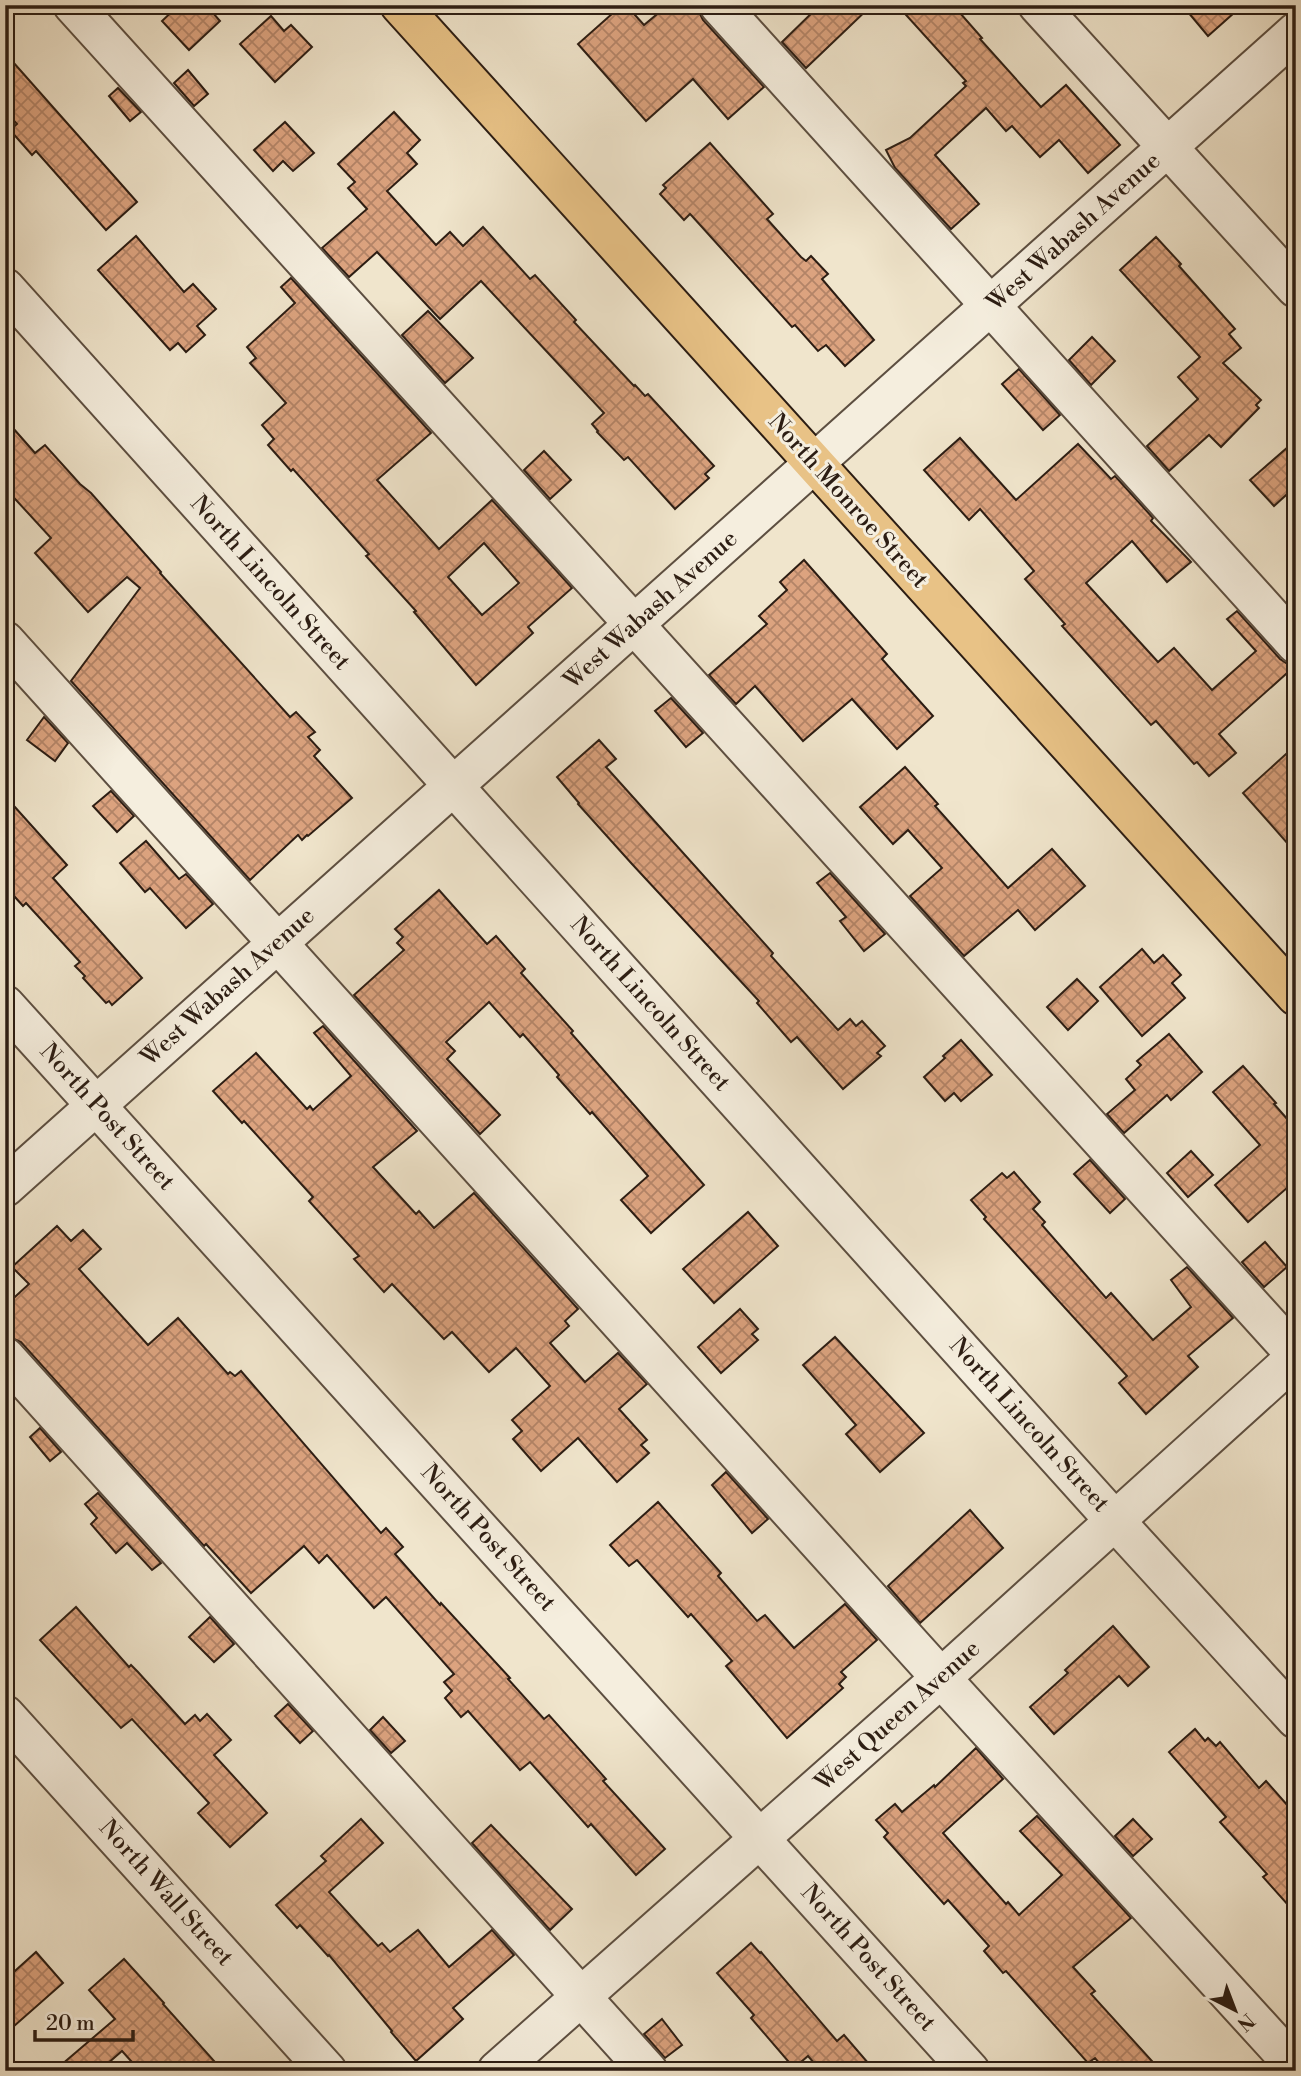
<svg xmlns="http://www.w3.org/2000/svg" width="1301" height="2076" viewBox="0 0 1301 2076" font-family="'Libre Bodoni',serif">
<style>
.building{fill:url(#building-cross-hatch);stroke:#2c1d13;stroke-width:2;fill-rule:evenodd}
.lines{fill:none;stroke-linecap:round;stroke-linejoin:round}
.minor-casing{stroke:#5d4f41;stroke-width:42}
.major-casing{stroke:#2c1d13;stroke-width:42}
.minor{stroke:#f5eede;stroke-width:38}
.major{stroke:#e8c286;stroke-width:38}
.labels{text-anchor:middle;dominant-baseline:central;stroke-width:6;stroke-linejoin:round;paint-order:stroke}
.street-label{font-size:24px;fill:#2c1d13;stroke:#f5eede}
</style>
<defs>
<pattern id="building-cross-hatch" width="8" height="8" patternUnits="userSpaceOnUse" patternTransform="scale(1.75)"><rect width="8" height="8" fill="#dca37f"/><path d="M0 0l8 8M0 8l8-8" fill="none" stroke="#b38467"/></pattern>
</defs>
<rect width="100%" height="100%" fill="#f0e5cc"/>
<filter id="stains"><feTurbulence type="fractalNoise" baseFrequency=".00286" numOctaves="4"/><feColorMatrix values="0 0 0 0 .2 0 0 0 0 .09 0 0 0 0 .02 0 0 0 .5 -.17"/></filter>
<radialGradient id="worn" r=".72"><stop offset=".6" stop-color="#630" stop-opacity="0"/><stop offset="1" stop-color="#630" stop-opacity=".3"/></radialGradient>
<g class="building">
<path d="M179 5H206L220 21 189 50 162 21Z"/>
<path d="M622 5H626L644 25 668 5H698V10L703 20 764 87 728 119 693 79 646 121 578 44Z"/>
<path d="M820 5H872L806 68 782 42Z"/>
<path d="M897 5H953L982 38 980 39 1041 107 1066 85 1120 145 1088 173 1059 140 1040 157 1012 126 1006 131 986 108 935 155 979 204 951 229 895 168 886 150 910 138 966 86 963 83 966 81Z"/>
<path d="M1182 5H1243L1208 36Z"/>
<path d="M271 16 284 31 291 25 312 47 275 82 240 44Z"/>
<path d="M5 53 137 202 106 230 36 151 32 155 10 130 17 124 5 111Z"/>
<path d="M188 70 208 94 194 106 174 83Z"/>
<path d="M118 88 141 112 130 121 109 96Z"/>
<path d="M394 112 420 140 407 153 417 164 387 191 436 245 450 232 463 246 483 227 530 279 535 275 576 320 574 322 634 386 635 385 645 396 648 394 714 466 705 474 709 478 675 509 628 457 624 460 597 432 598 431 592 424 604 413 481 281 440 319 377 252 349 277 322 248 367 209 348 188 355 182 338 164Z"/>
<path d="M285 122 314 153 293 171 283 161 273 171 254 150Z"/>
<path d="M710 143 773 214 767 219 801 257 806 261 811 256 828 274 822 279 874 340 845 366 826 345 818 351 795 325 792 327 692 216 690 214 684 220 660 194 666 188 663 185Z"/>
<path d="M136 236 184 292 193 284 216 309 197 326 205 335 186 352 178 343 170 350 98 270Z"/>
<path d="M1156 237 1181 264 1179 266 1235 329 1229 334 1241 348 1223 363 1261 400 1256 405 1259 408 1221 447 1209 435 1169 471 1147 446 1198 399 1178 377 1200 357 1120 270Z"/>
<path d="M291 278 431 433 377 480 439 549 492 500 572 588 528 627 533 633 476 685 414 612 416 611 366 556 369 554 293 469 291 471 268 445 274 439 262 425 286 403 250 363 256 358 247 347 295 303 281 287ZM484 543 519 583 482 615 448 577Z"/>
<path d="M428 311 473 358 445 383 402 335Z"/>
<path d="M1092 337 1115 361 1091 385 1069 360Z"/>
<path d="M1019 369 1060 415 1043 430 1002 384Z"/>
<path d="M5 419 35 453 45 445 80 484 91 493 161 572 160 573 290 717 296 712 315 732 308 737 320 750 314 756 352 798 308 836 307 835 302 840 298 835 250 880 71 681 140 588 127 577 88 612 35 553 51 538 5 488Z"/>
<path d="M960 438 1016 500 1078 444 1111 479 1115 476 1153 518 1151 521 1191 562 1167 582 1132 541 1086 583 1158 662 1174 648 1212 690 1256 651 1227 619 1237 611 1280 659 1289 665H1296L1219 734 1236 753 1209 776 1197 762 1194 764 1156 721 1151 725 1062 626 1065 624 1025 579 1034 571 980 509 969 520 924 470Z"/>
<path d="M1296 440V486L1274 506 1250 480Z"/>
<path d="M544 451 571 480 550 499 524 470Z"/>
<path d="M804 560 887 654 882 659 933 716 897 749 852 699 803 741 755 686 736 704 709 675 767 624 759 616 787 590 780 582Z"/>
<path d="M671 698 703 733 686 747 655 711Z"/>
<path d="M44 717 68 743 55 761 27 740Z"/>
<path d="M599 740 616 759 606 767 773 953 771 956 838 1030 850 1019 856 1026 862 1021 885 1046 877 1053 881 1056 843 1089 797 1037 791 1042 757 1003 759 1001 632 864 578 804 579 803 557 777Z"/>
<path d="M1296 745V853L1243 793Z"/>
<path d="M905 767 938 804 935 806 1008 888 1052 849 1085 886 1035 930 1018 910 964 956 910 896 942 868 908 830 893 844 860 807Z"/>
<path d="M111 791 134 816 117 832 93 806Z"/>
<path d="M5 796 67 865 53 878 142 978 112 1005 109 1001 106 1003 83 978 85 976 75 966 80 962 26 903 23 906 5 886Z"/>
<path d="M146 841 179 879 186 874 213 904 186 928 150 888 145 892 120 863Z"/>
<path d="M830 873 885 934 864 951 840 921 846 917 817 883Z"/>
<path d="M439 890 487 944 496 936 525 969 521 973 573 1031 571 1033 704 1185 651 1233 621 1200 648 1176 592 1112 590 1114 557 1077 559 1075 523 1034 520 1037 489 1002 446 1042 455 1051 447 1059 500 1115 480 1134 354 995 404 950 397 943 403 937 395 929Z"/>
<path d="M1142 949 1154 963 1163 955 1181 975 1172 983 1185 998 1142 1036 1100 987Z"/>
<path d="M1077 979 1098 1001 1068 1030 1047 1007Z"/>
<path d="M323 1026 417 1131 373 1167 416 1214 419 1211 434 1228 474 1193 578 1309 565 1321 569 1326 550 1343 585 1382 618 1353 647 1384 619 1409 647 1440 641 1445 649 1453 617 1482 578 1438 541 1471 513 1439 522 1431 512 1420 550 1386 516 1348 489 1372 452 1332 444 1339 392 1284 384 1292 354 1259 359 1256 309 1201 313 1197 244 1121 242 1123 213 1091 256 1053 307 1109 310 1106 313 1110 351 1076 314 1033Z"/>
<path d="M1169 1034 1202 1072 1171 1100 1167 1095 1124 1133 1107 1114 1135 1090 1126 1079 1141 1065 1137 1061Z"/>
<path d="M961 1040 992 1075 961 1101 954 1093 945 1101 924 1077 945 1058 943 1056Z"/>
<path d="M1243 1066 1276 1103 1274 1104 1296 1129V1180L1248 1222 1215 1185 1260 1145 1213 1092Z"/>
<path d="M1191 1151 1213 1175 1188 1197 1167 1173Z"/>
<path d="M1090 1160 1125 1199 1110 1213 1074 1174Z"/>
<path d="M1014 1172 1040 1202 1033 1209 1045 1222 1042 1225 1106 1298 1111 1293 1153 1340 1191 1307 1171 1280 1187 1267 1233 1318 1188 1356 1198 1367 1146 1414 1119 1383 1127 1376 984 1219 986 1217 971 1200 1002 1173 1007 1178Z"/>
<path d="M748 1212 778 1246 714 1303 683 1269Z"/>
<path d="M57 1226 71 1241 83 1230 101 1249 79 1269 148 1345 178 1318 228 1374 230 1372 235 1376 241 1371 381 1533 386 1528 403 1547 395 1554 440 1605 441 1603 510 1678 508 1679 544 1719 549 1715 606 1779 603 1781 665 1849 636 1875 591 1824 588 1827 530 1762 520 1770 468 1711 461 1717 445 1698 452 1691 444 1682 454 1674 386 1597 374 1608 327 1555 319 1563 304 1546 251 1593 206 1544 204 1546 21 1342 5 1335V1306L29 1284 12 1267Z"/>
<path d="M1265 1242 1287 1267 1264 1287 1242 1262Z"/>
<path d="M740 1309 758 1329 752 1334 758 1340 721 1373 698 1347Z"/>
<path d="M835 1337 924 1433 880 1472 846 1434 856 1425 803 1365Z"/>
<path d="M40 1428 61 1452 50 1461 30 1437Z"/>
<path d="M726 1472 768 1519 752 1533 712 1485Z"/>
<path d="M98 1493 161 1563 152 1570 127 1543 116 1553 91 1524 97 1518 85 1504Z"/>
<path d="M658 1502 721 1573 718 1576 757 1621 765 1615 794 1648 845 1604 877 1640 841 1672 846 1677 839 1684 843 1688 787 1738 726 1666 732 1661 691 1614 688 1617 637 1560 629 1566 610 1545Z"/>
<path d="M970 1510 1003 1548 920 1623 888 1586Z"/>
<path d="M76 1607 129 1667 131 1665 138 1672 185 1724 195 1715 200 1721 207 1714 231 1740 214 1755 267 1813 230 1847 198 1813 209 1803 132 1719 121 1728 40 1640Z"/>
<path d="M210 1617 234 1644 214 1662 189 1637Z"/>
<path d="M1113 1626 1149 1667 1128 1686 1119 1676 1054 1734 1030 1707 1068 1673 1065 1670Z"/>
<path d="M288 1704 313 1731 300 1743 275 1716Z"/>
<path d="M383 1717 405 1741 391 1753 370 1730Z"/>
<path d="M1195 1729 1205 1741 1208 1738 1216 1746 1220 1742 1259 1788 1266 1781 1296 1815V1914L1263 1877 1267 1874 1220 1822 1226 1817 1169 1752Z"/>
<path d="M976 1748 1003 1779 943 1833 1006 1904 1008 1902 1019 1915 1062 1875 1020 1831 1037 1816 1131 1918 1073 1967 1095 1991 1091 1994 1161 2071H1106L1095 2058 1088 2063 1006 1971 1003 1973 984 1951 989 1946 948 1900 944 1904 884 1837 888 1833 876 1820 895 1804 902 1812 934 1785 935 1787Z"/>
<path d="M361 1819 383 1843 329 1892 378 1946 382 1943 390 1952 418 1930 449 1967 492 1930 514 1955 453 2008 463 2019 416 2061 391 2032 392 2031 329 1955 328 1956 300 1925 297 1928 276 1905 326 1861 321 1856Z"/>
<path d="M1133 1819 1152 1839 1133 1856 1115 1836Z"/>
<path d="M491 1825 572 1909 550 1930 472 1843Z"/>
<path d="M751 1943 760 1953 761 1952 837 2041 844 2035 875 2071H821L808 2056 794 2068 751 2018 754 2015 717 1973Z"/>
<path d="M36 1952 63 1983 5 2034V1980Z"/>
<path d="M124 1959 164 2003 163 2004 223 2071H140L122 2051 99 2071H54L115 2019 89 1990Z"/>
<path d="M662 2019 682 2045 665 2058 644 2034Z"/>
</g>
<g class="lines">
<defs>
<g id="minor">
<path d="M73 5 1296 1355"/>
<path d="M719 5 1296 644"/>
<path d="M1038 5 1296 288"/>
<path d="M5 288 1115 1521 1296 1719"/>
<path d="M5 641 941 1678 1296 2067"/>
<path d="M5 1005 970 2071"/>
<path d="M5 1187 1296 32"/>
<path d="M5 1357 648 2071"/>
<path d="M5 1715 327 2071"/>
<path d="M497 2071 941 1678 1296 1357"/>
</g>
<path id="major" d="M400 5 1296 996"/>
</defs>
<use href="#minor" class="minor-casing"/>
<use href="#major" class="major-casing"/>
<use href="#minor" class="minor"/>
<use href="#major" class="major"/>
</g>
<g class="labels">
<g class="street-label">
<text transform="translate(1074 232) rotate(-42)">West Wabash Avenue</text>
<text transform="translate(848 501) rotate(48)">North Monroe Street</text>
<text transform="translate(270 583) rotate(48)">North Lincoln Street</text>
<text transform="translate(651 610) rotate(-42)">West Wabash Avenue</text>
<text transform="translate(228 987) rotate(-42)">West Wabash Avenue</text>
<text transform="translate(650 1004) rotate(48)">North Lincoln Street</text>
<text transform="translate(107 1117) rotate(48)">North Post Street</text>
<text transform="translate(1029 1425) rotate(48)">North Lincoln Street</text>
<text transform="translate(488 1538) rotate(48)">North Post Street</text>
<text transform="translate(898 1716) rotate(-42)">West Queen Avenue</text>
<text transform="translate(166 1893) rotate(48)">North Wall Street</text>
<text transform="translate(868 1958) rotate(48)">North Post Street</text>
</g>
</g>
<rect width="1301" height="2076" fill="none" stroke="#f0e5cc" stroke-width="28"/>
<rect x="7" y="7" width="1287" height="2062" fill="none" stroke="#2c1d13" stroke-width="3.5"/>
<rect x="14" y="14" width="1273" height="2048" fill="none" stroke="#2c1d13" stroke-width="2"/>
<g transform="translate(1235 2010) rotate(138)" stroke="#f5eede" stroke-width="5" paint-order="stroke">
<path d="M0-5L12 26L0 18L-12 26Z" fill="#2c1d13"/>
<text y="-10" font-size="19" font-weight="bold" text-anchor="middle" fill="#2c1d13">N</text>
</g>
<path d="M35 2030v10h98v-10" fill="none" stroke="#2c1d13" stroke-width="3.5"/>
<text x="46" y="2030" font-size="21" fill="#2c1d13" stroke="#f5eede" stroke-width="5" paint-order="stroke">20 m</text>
<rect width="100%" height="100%" filter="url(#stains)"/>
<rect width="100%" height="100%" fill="url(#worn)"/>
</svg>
